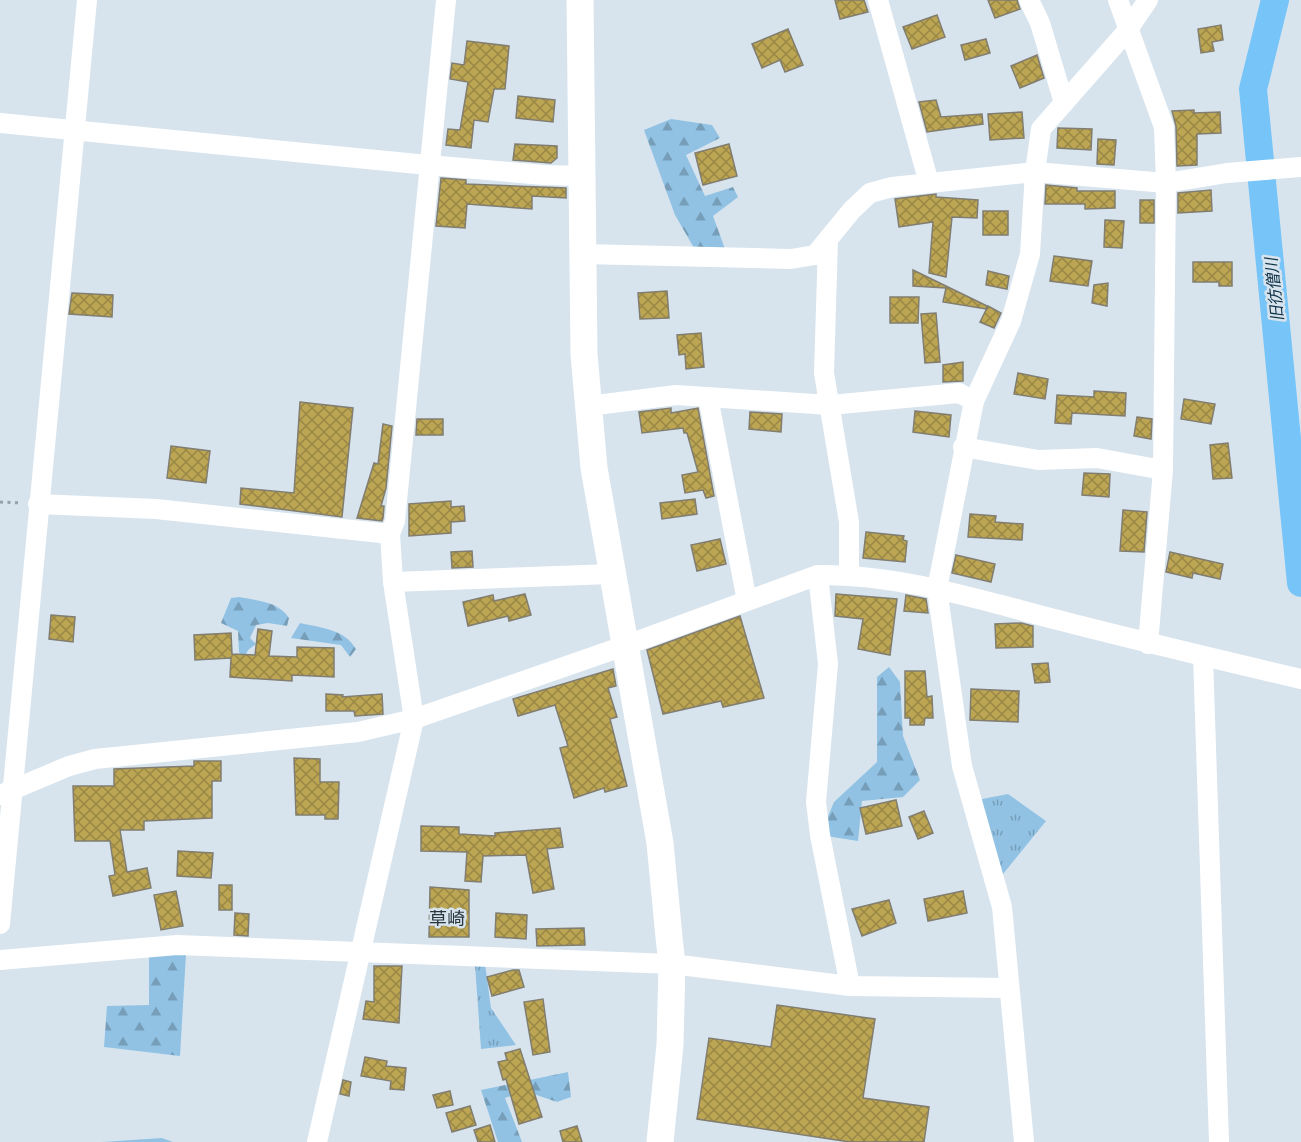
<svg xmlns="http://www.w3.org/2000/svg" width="1301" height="1142" viewBox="0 0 1301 1142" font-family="Georgia,'Noto Sans JP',serif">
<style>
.grass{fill:url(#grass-tufts)}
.forest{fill:url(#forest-firs)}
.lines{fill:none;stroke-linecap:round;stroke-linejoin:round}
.river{stroke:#77c4f8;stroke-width:28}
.building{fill:url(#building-cross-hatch);stroke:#817d70;stroke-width:1.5}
.path{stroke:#96a0a8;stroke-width:3;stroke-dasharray:3 4.5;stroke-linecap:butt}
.street{stroke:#fff;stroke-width:20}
.secondary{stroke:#fff;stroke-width:27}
.labels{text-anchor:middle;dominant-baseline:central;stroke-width:5;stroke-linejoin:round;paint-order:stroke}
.water-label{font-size:16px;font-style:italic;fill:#0f3146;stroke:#d7e4ee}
.quarter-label{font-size:18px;fill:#29343c;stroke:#d7e4ee}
</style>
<defs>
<pattern id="grass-tufts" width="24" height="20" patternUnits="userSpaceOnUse" patternTransform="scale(1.5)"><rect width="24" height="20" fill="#91c2e4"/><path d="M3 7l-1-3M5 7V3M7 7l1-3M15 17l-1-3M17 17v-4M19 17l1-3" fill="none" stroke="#769eb9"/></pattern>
<pattern id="forest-firs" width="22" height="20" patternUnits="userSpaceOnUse" patternTransform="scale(1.5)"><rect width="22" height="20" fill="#91c2e4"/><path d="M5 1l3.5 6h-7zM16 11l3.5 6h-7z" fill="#769eb9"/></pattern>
<pattern id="building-cross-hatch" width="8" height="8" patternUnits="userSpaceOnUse" patternTransform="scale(1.5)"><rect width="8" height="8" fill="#bca653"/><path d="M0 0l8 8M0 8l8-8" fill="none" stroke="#998745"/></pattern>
</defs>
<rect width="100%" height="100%" fill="#d7e4ee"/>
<g class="grass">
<path d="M1008 794 1046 821 995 884 972 801Z"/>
<path d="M485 964 491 1008 516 1045 481 1049 475 965Z"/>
</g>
<g class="forest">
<path d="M671 119 712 125 720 138 686 155 705 196 733 187 738 197 713 216 728 257 694 248 675 215 644 130Z"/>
<path d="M239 597C258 601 278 601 289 618L287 626 268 623 256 625 250 638 256 644 248 650 244 659 239 652 238 631 221 623 231 598Z"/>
<path d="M300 623C322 628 344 629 356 649L350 657 341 645 291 638Z"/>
<path d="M889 667 900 682 903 736 920 780 903 797 862 801 858 841 820 835 834 802 877 762V677Z"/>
<path d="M186 954 180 1056 104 1047 107 1006 149 1005V956Z"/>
<path d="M568 1072 571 1097 557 1102 525 1091 505 1098 522 1142H498L481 1090Z"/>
<path d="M162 1138 173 1142H102Z"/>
</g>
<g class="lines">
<path class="river" d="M1275 0 1253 89 1301 583"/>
</g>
<g class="building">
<path d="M835 0H864L868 12 840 19Z"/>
<path d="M988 0H1017L1020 9 995 18Z"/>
<path d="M937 15 945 37 912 49 903 27Z"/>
<path d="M1221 25 1223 40 1212 42 1214 51 1201 53 1198 29Z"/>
<path d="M788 29 803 65 785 72 780 60 762 68 752 44Z"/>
<path d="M986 39 990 53 965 60 961 45Z"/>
<path d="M467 41 509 46 505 89H494L488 122 474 120 471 148 446 145 448 129 460 130 468 82 450 79 452 63 464 65Z"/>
<path d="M1037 55 1044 78 1020 88 1011 66Z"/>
<path d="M518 96 555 100 553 122 516 118Z"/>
<path d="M936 100 941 117 982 114 983 124 927 132 919 102Z"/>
<path d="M1194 110V113L1220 112 1221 133 1197 134V165L1177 166 1176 126 1172 111Z"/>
<path d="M1022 112 1024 138 990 140 988 114Z"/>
<path d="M1058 128 1092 129 1091 150 1057 148Z"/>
<path d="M1098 139 1116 140 1114 165 1097 164Z"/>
<path d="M515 144 557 146V158L551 163 513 160Z"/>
<path d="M729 144 737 176 703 185 695 153Z"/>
<path d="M441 178 466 180V184L566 188V198L532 196V209L467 204 465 228 436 226Z"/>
<path d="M1046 185 1077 188V191H1115V208L1085 209V204H1045Z"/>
<path d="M1211 190 1212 211 1178 213V193Z"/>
<path d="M936 194V197L978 200 977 218 952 217 946 277 929 273 933 222 899 227 895 199Z"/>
<rect x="1140" y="200" width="14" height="23"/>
<rect x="983" y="211" width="25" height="24"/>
<path d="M1105 220 1124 221 1122 248 1104 247Z"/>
<path d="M1054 256 1092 261 1088 286 1050 281Z"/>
<path d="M1193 262H1232V286H1219V282H1193Z"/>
<path d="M913 270 987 306 986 309 943 302 946 288 913 286Z"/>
<path d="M988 271 1009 276 1007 289 986 285Z"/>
<path d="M1108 283 1107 306 1092 303 1094 285Z"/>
<path d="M667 291 669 318 640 319 638 293Z"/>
<path d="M72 293 113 295 112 317 69 314Z"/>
<path d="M890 297H919L918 323H890Z"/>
<path d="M988 306 1001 313 994 328 980 322Z"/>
<path d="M936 313 940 362 925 363 921 314Z"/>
<path d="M701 333 704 367 686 369 685 354 679 355 677 335Z"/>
<path d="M963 362V381L943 382V365Z"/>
<path d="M1018 373 1048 379 1045 399 1014 394Z"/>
<path d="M1094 391 1126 393 1125 416 1072 413 1071 424 1055 423 1057 395 1094 397Z"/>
<path d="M1184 399 1215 404 1211 424 1181 419Z"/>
<path d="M300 402 353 408 342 517 240 504 241 488 294 493Z"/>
<path d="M671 408V413L698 408 714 496 706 498 703 490 685 493 682 475 698 472 687 433H684L683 428 642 433 639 412Z"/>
<path d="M915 411 951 415 949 437 913 432Z"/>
<path d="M750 412 782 414 781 432 749 429Z"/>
<path d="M1137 417 1152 419 1151 439 1134 436Z"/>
<path d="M417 419H443V435H416Z"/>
<path d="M383 424 392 426 386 488 381 506H384L383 518 382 521 357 518 374 463 378 464Z"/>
<path d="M1228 443 1232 478 1213 479 1210 445Z"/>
<path d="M171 446 210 451 206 483 167 478Z"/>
<path d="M1084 473 1110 474 1109 497 1082 495Z"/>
<path d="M695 499 697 514 662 519 660 503Z"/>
<path d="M451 501V507L464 506 465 521 451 522V533L409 536V504Z"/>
<path d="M1123 510 1147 512 1144 552 1120 551Z"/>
<path d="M970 514 996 516 995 522 1023 524 1022 540 968 537Z"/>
<path d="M866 532 904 536 903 540 907 541 905 562 863 558Z"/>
<path d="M720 539 726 564 697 571 691 545Z"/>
<path d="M472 551 473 567 452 568 451 552Z"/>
<path d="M1170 552 1223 564 1220 579 1193 573 1192 578 1166 572Z"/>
<path d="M956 555 995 564 991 582 952 573Z"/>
<path d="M525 594 531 615 509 621 508 616 468 626 463 602 493 595 494 601Z"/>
<path d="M836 594 897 599 890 655 858 649 863 619 835 616Z"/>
<path d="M906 595 926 599 928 613 904 611Z"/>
<path d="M51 615 75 617 73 642 49 639Z"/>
<path d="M740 616 764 698 723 707 721 701 663 714 647 650Z"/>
<path d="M1021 623 1033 626V647L996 648 995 624Z"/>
<path d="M258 629 272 631 269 656 297 657V647L334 648V677L292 675V681L230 677 231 658 195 660 194 635 231 633 232 654 255 655Z"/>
<path d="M1048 663 1050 682 1035 683 1032 664Z"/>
<path d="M613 669 616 686 608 688 617 717 610 719 627 786 605 792 604 788 574 798 560 748 568 746 555 705 518 716 513 699Z"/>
<path d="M905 671H925L927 697 932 696 933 718H925L924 725H910V718H905Z"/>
<path d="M971 689 1019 691 1018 722 970 720Z"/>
<path d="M326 694 343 695 342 697 382 694 383 714 355 716 354 711H326Z"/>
<path d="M294 758 320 759V782H339L338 819H325V815H296Z"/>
<path d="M194 761H221V781H212V818L144 821V830H120L127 872 147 868 151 888 113 896 109 876 115 875 110 841H75L73 786H114V769L194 766Z"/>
<path d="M896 800 902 826 866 834 860 808Z"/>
<path d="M924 811 933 833 918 839 909 817Z"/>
<path d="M421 826 459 827V834L495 836V833L560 828 563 847 547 849 554 889 533 893 526 855 483 856 481 882 465 881 467 852 421 851Z"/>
<path d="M178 851 213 853 211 878 177 876Z"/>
<rect x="219" y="885" width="13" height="25"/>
<path d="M430 887 469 890V937H429Z"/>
<path d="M176 891 183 926 161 930 154 895Z"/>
<path d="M963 891 967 913 928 921 924 899Z"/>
<path d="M889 900 896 923 862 936 852 909Z"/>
<path d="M235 913 249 914 248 936 234 935Z"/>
<path d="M496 913 527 915 526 939 495 937Z"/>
<path d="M584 928 585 945 537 946 536 929Z"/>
<path d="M374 966H402L399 1023 363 1019 366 1001 374 1002Z"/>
<path d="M513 970H519L524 987 492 996 487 977Z"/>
<path d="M543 999 550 1052 533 1055 524 1002Z"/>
<path d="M777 1005 875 1019 863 1098 929 1107 924 1142H850L697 1119 709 1038 771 1047Z"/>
<path d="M520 1049 542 1117 519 1124 506 1079 503 1080 498 1062 507 1060 505 1053Z"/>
<path d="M365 1057 387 1061 386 1066 406 1068 404 1090 390 1089 391 1081 361 1076Z"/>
<path d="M343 1080 351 1082 349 1096 340 1094Z"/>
<path d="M450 1091 453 1105 437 1108 433 1095Z"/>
<path d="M470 1106 476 1125 452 1132 446 1113Z"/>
<path d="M490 1125 495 1142H478L474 1130Z"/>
<path d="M577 1126 582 1142H563L560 1131Z"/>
</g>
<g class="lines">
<path class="path" d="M0 502 21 503"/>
<g class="street">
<path d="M878 0 929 183"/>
<path d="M1029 0 1040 23 1064 103"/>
<path d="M1118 0 1164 127 1166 183 1163 470 1148 644"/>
<path d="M0 123 428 165 544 175 582 176"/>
<path d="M828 241 824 373 849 522V574"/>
<path d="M583 254 791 259 815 255 852 210 870 193 892 187 1035 172 1166 183 1227 173 1301 167"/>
<path d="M708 397 747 601"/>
<path d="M588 406 676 395 830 405 959 393 974 401"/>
<path d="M963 447 1038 460 1097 458 1163 470"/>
<path d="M38 504 156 509 390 534"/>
<path d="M818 575 828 664 816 802 820 835 850 986"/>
<path d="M393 582 612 574"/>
<path d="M1203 656 1219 1142"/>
<path d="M0 795 69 766 95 759 358 732 414 719 624 646 818 575C899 574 980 600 1058 620 1139 641 1220 660 1301 679"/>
<path d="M0 924 87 0"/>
<path d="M0 960 177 945 672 964 850 986 1008 988"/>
<path d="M317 1142 414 719 393 582 390 534 395 521 446 0"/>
<path d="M1024 1142 1002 907 962 766 937 589 974 401 1011 321 1030 254 1035 172 1041 129 1127 31 1148 0"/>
</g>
<path class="secondary" d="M580 0 584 354 594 468 660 843 669 937 672 964 670 1045 660 1142"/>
</g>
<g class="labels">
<g class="water-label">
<text transform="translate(1273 290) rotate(-96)">旧彷僧川</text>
</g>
<g class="quarter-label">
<text x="447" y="917">草崎</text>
</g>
</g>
</svg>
